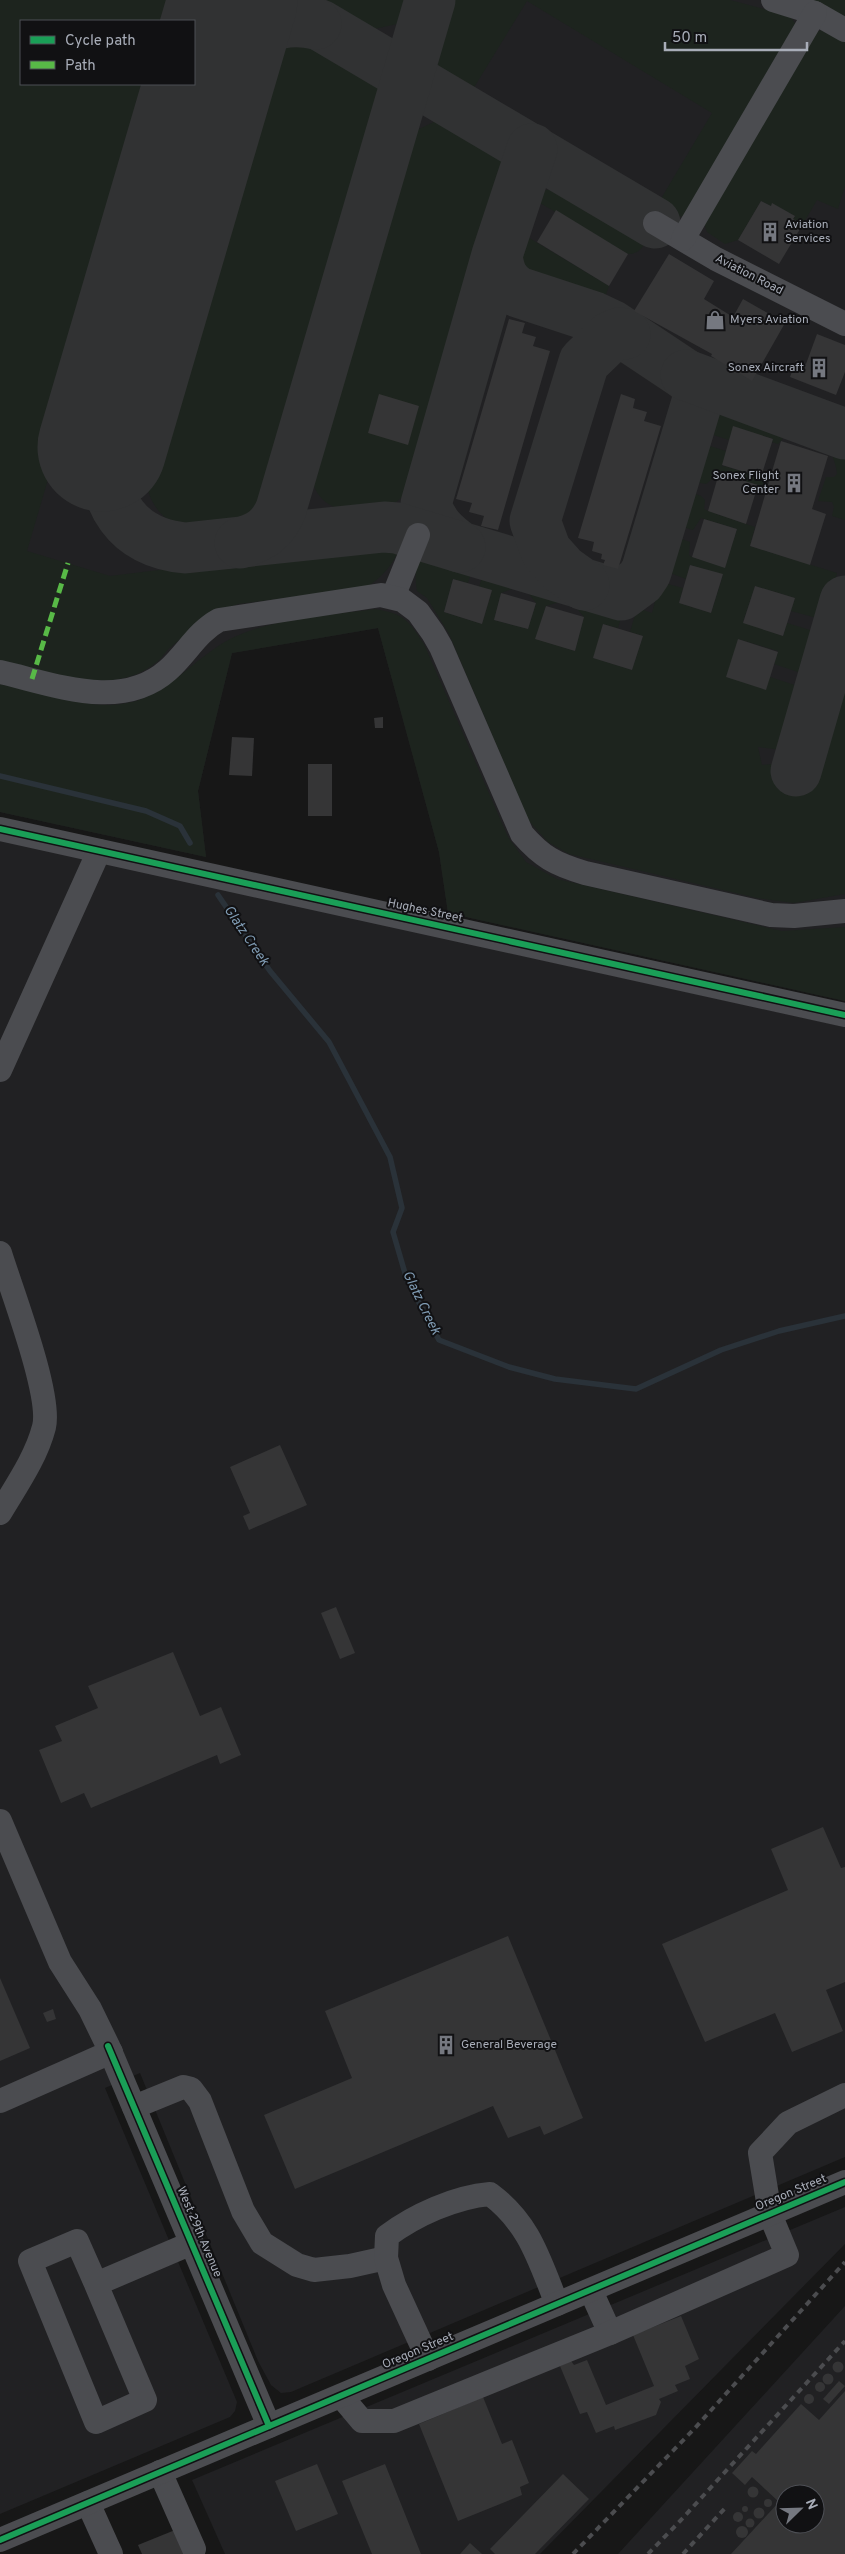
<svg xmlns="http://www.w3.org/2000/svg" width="845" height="2554" viewBox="0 0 845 2554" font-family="Overpass,sans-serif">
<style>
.built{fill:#212123;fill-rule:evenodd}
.green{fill:#1d241e}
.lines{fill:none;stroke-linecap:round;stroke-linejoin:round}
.stream{stroke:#2a3239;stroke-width:5.5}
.taxiway{stroke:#313233;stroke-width:51}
.runway{stroke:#313233;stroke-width:129}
.building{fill:#353536;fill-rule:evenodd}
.minor{stroke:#4b4c50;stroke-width:24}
.rail{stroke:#4b4c4f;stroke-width:4;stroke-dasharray:6 5;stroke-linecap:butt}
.quiet{stroke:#58b947;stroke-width:5;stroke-dasharray:10 5;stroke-linecap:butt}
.cycleway-casing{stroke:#111113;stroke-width:9}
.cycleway{stroke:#1a9f57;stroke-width:6}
.labels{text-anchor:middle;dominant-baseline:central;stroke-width:4;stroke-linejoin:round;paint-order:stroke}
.poi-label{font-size:12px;fill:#a8adb8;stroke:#111113;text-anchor:start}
.street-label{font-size:12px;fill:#a8adb8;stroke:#111113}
.water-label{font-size:14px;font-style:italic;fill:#7f9bb3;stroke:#111113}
</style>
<rect width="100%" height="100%" fill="#171717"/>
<g class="built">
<path d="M0 0H845V1001L448 913 439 852 378 628 232 653 198 791 206 857 0 812ZM21 21H194V84H21Z"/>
<path d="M0 840 845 1027V2157L291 2392 281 2393 271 2385 258 2361 140 2073 105 2088 237 2402 235 2411 230 2417 0 2514Z"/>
<path d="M845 2207V2244L540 2554H225L192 2480Z"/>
<path d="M845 2306V2554H618ZM785 2494H815V2524H785Z"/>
</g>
<g class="green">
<path d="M0 0H189L183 21H21V84H164L27 551 110 576 403 540C395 562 385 576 365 588L238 604C213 612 191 630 171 647 166 650 163 657 158 661 114 699 50 672 0 662Z"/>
<path d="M314 0H414L397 24 374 29 364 28Z"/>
<path d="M445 0H730L790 16 797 26 684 216 677 217 660 207 659 202 712 113 527 1 470 94C422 65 431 48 445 0Z"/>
<path d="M803 0H845V23Z"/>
<path d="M825 29 845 39V186L838 209 817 200 803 224 793 219 795 216 772 204 771 206 761 201 738 240 725 244 707 232 704 224 816 32Z"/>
<path d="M296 35C321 37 366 59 379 83 383 91 382 102 381 110L268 498C262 508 253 523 242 527 236 529 229 529 223 529 196 533 171 530 155 506 146 492 145 477 143 461L260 65C273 54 276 37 296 35Z"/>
<path d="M438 120C460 121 502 142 509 166 510 172 509 179 509 186L421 477C412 489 397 504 383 510 378 513 370 512 364 512 328 514 304 492 313 455L402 151 417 130Z"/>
<path d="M566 189 649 236C644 246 640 254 628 254L533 199 546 190Z"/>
<path d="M521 233 609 286 603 303 519 276 513 252 517 234Z"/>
<path d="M725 396 788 421 782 440 778 444 772 442 773 439 734 427 729 440 704 432 713 403Z"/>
<path d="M834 438 845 443V520L832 516 834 507 832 502 818 501 826 477H834L837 474C836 459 828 456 834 438Z"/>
<path d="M700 443 726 451 722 467 724 466 761 477 763 472 769 474 763 488 757 490 758 485 716 473 711 480 706 484 689 481Z"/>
<path d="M687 491 701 496 705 500 704 509 708 511 755 527 750 546 837 573 824 620 791 611 795 598 755 586 743 622 783 636 787 623 820 633 807 675 774 664 778 651 738 639 770 677 804 688 787 745 781 750 758 747 762 765 781 763 779 773 808 781 845 659V894L794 903 757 898 569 854 548 842 529 821 449 634 427 598 417 591C414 572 415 560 430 547L475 560 468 583 453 579 444 612 482 624 492 591 479 587 486 564 520 572 517 587 501 593 494 620 528 629 536 603 526 590 531 576 567 587 563 601 546 606 536 639 575 651 584 617 573 604 577 590 625 604 618 628 603 624 594 658 632 670 643 636 630 632 637 608 652 613 660 582 683 588 679 603 711 613 723 575 690 565 686 579 662 570 673 536 690 542 689 555 692 557 725 567 737 529 701 518 693 530 676 525Z"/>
<path d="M375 609C405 614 408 620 424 644L508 837 526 862 557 879 782 931 845 927V1001L448 913 439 852 378 628 232 653 198 791 206 857 0 812V684C32 691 77 705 109 705 162 705 187 662 230 639 268 619 332 615 375 609Z"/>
</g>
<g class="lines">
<g class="stream">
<path d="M0 776 146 811 180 826 190 843"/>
<path d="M218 895 270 971 329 1042 390 1157 402 1208 393 1232 407 1280 439 1340 509 1367 555 1379 636 1389 721 1350 779 1331 845 1316"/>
</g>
<g class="taxiway">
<path d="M254 0 320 25 655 223"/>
<path d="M214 68C246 39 269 14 316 24"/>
<path d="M497 255C499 272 503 283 518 292L594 317 611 325 686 375 696 384 700 392 646 572 640 581 621 595 460 547C444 535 432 525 426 504L497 255 532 149"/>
<path d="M686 375 845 434"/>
<path d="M102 447C104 502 125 542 185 548L384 527 397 528 460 547"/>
<path d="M240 543C261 537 273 529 281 509L430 0"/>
<path d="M584 585 563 570 546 551 535 521 584 362 610 337 619 333 625 334"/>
<path d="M796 771 845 601"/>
</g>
<path class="runway" d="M102 447 233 0"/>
</g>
<g class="building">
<path d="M761 201 771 206 772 203 795 216 793 219 803 224 779 264 738 240Z"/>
<path d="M556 210 628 254 609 286 537 242Z"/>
<path d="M669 254 714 281 704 299 733 317 743 299 785 323 752 381 711 356 712 354 634 311Z"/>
<path d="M509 319 525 323 522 333 536 337 533 346 550 351 498 530 481 526 484 516 469 512 472 503 456 499Z"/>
<path d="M817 334 845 345V372L836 395 790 377 796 360 806 364Z"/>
<path d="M379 394 419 406 408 445 368 433Z"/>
<path d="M621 394 635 399 633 408 647 412 644 421 661 426 618 569 603 565 605 560 601 559 602 554 592 551 594 542 578 538Z"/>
<path d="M733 426 773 439 761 477 722 465Z"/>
<path d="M781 441 828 456 812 509 826 514 810 565 750 546Z"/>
<path d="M719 473 758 485 746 524 708 511Z"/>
<path d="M704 519 737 529 725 568 692 557Z"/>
<path d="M690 565 723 574 711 613 679 603Z"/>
<path d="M453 579 492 590 482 624 444 612Z"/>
<path d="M755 586 795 598 783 636 743 623Z"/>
<path d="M501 593 536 603 528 629 494 620Z"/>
<path d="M546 606 584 617 575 651 535 639Z"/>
<path d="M603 624 643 636 632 670 593 658Z"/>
<path d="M738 639 778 652 766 690 726 677Z"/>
<path d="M383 717V728H375L374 718Z"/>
<path d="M232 737 254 738 252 776 229 775Z"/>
<rect x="308" y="764" width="24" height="52"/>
<path d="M280 1445 307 1505 249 1530 243 1516 250 1513 230 1467Z"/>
<path d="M336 1607 355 1653 340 1659 321 1613Z"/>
<path d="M173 1652 200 1716 221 1707 241 1755 220 1764 217 1755 91 1808 84 1793 61 1803 39 1750 62 1741 55 1726 98 1708 88 1686Z"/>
<path d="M823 1827 841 1868 845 1867V1982L826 1990 843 2031 792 2052 775 2013 705 2042 662 1944 788 1890 771 1849Z"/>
<path d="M508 1936 583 2118 544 2135 540 2126 508 2138 493 2106 295 2189 264 2115 352 2078 325 2011Z"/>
<path d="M0 1978 30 2048 0 2061Z"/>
<path d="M53 2009 56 2019 47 2022 43 2013Z"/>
<path d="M681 2316 699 2359 685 2366 690 2379 675 2385 678 2391 659 2399 661 2402 656 2415 615 2430 614 2426 596 2433 587 2412 580 2414 560 2366 571 2361 574 2365 587 2360 606 2405 654 2386 633 2335Z"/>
<circle cx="838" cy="2367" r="5.5"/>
<circle cx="828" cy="2379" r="5.5"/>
<path d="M839 2381 845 2386 829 2404 823 2399Z"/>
<circle cx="820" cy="2387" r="5"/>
<path d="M845 2391V2554H731L779 2502 752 2477 745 2485 732 2473 752 2451 756 2454 801 2404 819 2420ZM785 2494H815V2524H785Z"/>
<circle cx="809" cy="2399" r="5"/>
<path d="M483 2397 502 2444 512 2440 529 2483 520 2487 522 2495 458 2521 419 2424Z"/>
<path d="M317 2464 338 2514 296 2531 275 2481Z"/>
<path d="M385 2464 421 2554H372L342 2481Z"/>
<path d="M563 2474 589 2499 535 2554H495L490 2549Z"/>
<circle cx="753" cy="2492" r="5.5"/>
<circle cx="768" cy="2503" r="4"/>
<circle cx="745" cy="2509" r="3"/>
<circle cx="759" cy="2513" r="5.5"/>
<circle cx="738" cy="2517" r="5"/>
<circle cx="750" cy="2523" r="4.5"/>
<circle cx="742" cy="2532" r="6"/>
<path d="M175 2530 185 2554H142L138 2545Z"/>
<path d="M470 2543 482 2554H460Z"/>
</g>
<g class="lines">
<g class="minor">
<path d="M773 0 815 13 845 30"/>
<path d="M655 223 716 259 845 324"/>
<path d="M683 239 815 13"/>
<path d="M393 597 418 535"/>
<path d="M0 672C54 684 121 712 168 670 187 653 197 632 219 620L381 595 402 600 418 612 433 633 441 647 522 834C542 857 555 864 585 873L771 915 794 916 845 911"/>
<path d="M0 829 845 1015"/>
<path d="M0 1070 99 851"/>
<path d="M0 1253C11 1289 52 1395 44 1427 36 1458 16 1486 0 1513"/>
<path d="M0 1821 60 1962 90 2009 108 2046 269 2426"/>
<path d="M0 2101 111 2052"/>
<path d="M134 2107 183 2087 191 2089 200 2101 243 2211 262 2243 297 2265 314 2270 350 2266 386 2258"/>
<path d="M96 2284 77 2241 30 2261 96 2422 145 2400 96 2284 192 2243"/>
<path d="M591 2291 610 2333"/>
<path d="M428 2359 394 2285 386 2258 387 2236C415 2215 455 2197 490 2194 530 2224 539 2260 557 2304"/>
<path d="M341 2396 362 2421H394L610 2333 787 2255 770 2214 760 2153 788 2123 845 2095"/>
<path d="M160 2472 194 2549"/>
<path d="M88 2503 111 2554"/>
<path d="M0 2540 845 2182"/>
</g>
<g class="rail">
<path d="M573 2554 695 2428 845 2262"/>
<path d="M648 2554 681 2520 845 2341"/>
<path d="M683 2554 727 2506"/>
</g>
<path class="quiet" d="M32 679 68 563"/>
<defs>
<g id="cycleway">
<path d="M0 829 845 1015"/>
<path d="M108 2046 269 2426"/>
<path d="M0 2540 845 2182"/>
</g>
</defs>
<use href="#cycleway" class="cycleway-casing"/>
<use href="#cycleway" class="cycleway"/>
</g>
<defs>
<symbol id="building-bare" viewBox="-9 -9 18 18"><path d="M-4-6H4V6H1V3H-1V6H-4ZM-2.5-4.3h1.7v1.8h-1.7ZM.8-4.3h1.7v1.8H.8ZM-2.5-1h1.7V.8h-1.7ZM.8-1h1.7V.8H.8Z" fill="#757880" stroke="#111113" stroke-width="2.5" paint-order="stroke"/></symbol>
<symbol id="shop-bare" viewBox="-9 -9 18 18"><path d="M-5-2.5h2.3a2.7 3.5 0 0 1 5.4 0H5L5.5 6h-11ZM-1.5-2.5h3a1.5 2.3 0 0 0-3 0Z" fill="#757880" stroke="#111113" stroke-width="2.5" paint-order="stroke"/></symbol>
</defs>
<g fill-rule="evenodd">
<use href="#building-bare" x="756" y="218" width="28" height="28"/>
<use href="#shop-bare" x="701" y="306" width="28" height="28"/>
<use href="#building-bare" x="805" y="354" width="28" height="28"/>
<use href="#building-bare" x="780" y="469" width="28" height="28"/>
<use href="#building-bare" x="432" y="2031" width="28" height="28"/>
</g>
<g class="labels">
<g class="poi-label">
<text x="785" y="225">Aviation<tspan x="785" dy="14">Services</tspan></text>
<text x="730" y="320">Myers Aviation</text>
<text x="804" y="368" text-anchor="end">Sonex Aircraft</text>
<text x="779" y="476" text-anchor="end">Sonex Flight<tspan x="779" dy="14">Center</tspan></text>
<text x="461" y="2045">General Beverage</text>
</g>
<g class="street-label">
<text transform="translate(749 275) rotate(27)">Aviation Road</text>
<text transform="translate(425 911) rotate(12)">Hughes Street</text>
<text transform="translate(791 2193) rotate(-23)">Oregon Street</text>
<text transform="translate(199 2232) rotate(67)">West 29th Avenue</text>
<text transform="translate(418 2351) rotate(-23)">Oregon Street</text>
</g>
<g class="water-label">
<text transform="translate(246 936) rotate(56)">Glatz Creek</text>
<text transform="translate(421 1303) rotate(64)">Glatz Creek</text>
</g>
</g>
<rect x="20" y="20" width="175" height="65" fill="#111113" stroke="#4d4f55"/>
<rect x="30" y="36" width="25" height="8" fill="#1a9f57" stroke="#4d4f55"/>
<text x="65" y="45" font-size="15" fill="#a8adb8">Cycle path</text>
<rect x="30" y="61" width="25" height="8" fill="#58b947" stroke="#4d4f55"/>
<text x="65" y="70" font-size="15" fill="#a8adb8">Path</text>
<g transform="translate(800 2509) rotate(67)"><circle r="24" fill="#111113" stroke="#4d4f55"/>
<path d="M0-4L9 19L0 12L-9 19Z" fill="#757880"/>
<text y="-8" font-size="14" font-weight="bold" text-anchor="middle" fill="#a8adb8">N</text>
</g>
<path d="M665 42v8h142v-8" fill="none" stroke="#a8adb8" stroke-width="2.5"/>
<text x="672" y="42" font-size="15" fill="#a8adb8" stroke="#111113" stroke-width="4" paint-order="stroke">50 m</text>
</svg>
